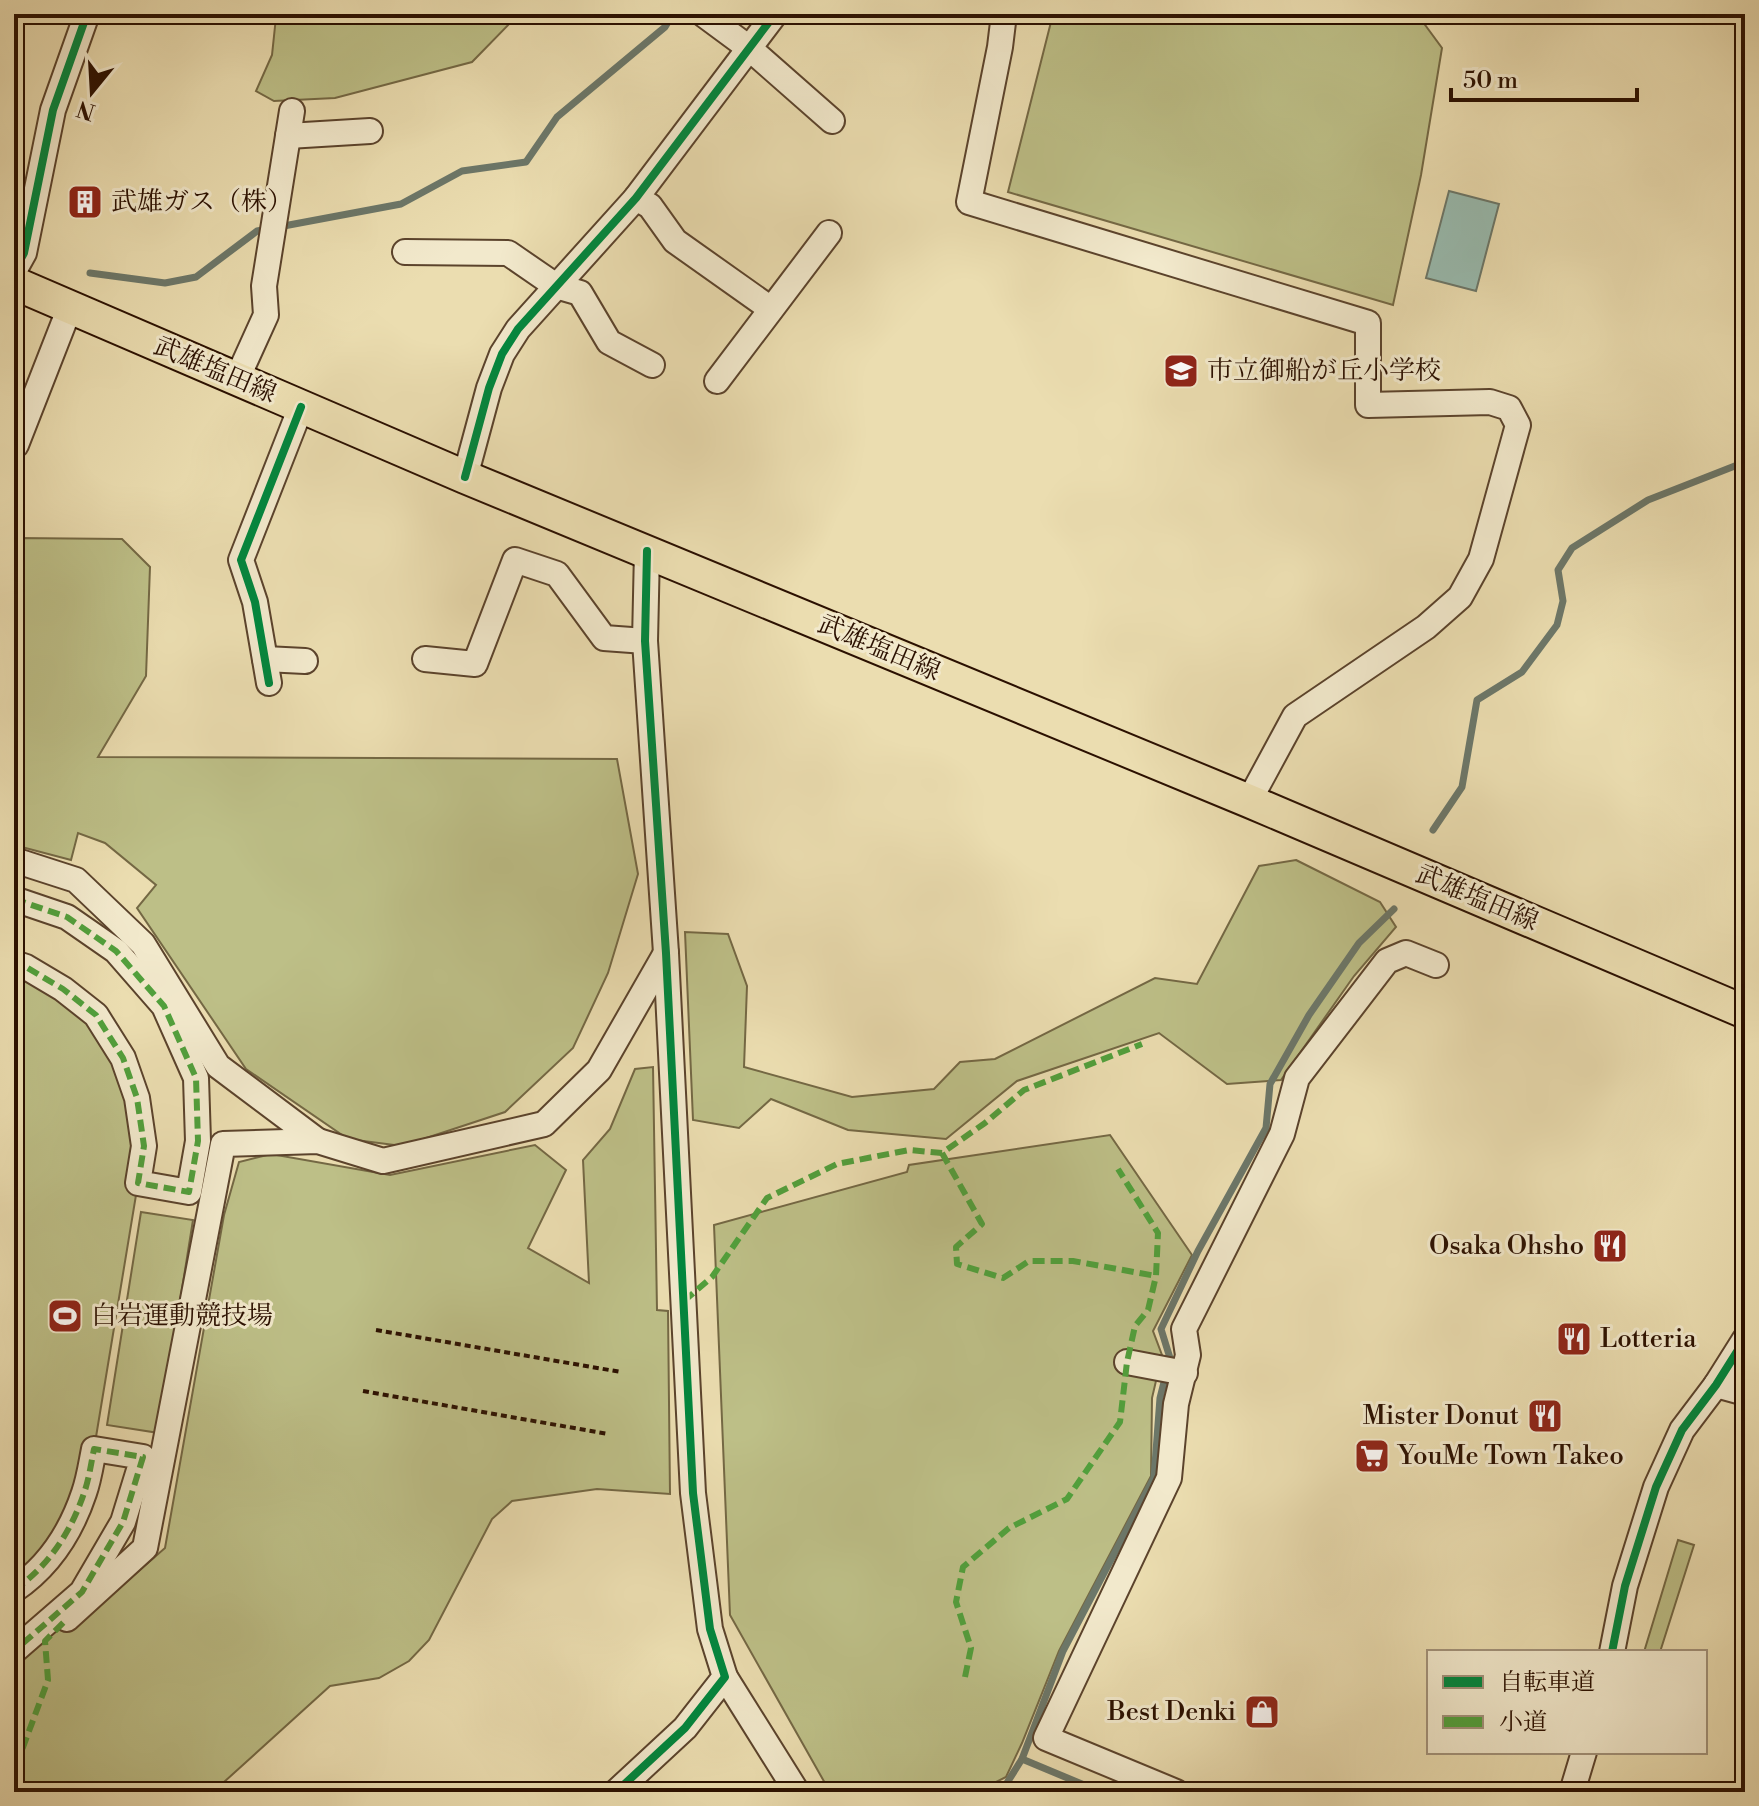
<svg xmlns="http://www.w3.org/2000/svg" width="1759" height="1806" viewBox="0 0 1759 1806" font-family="'Libre Bodoni','Noto Serif JP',serif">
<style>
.green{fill:#bdbf87;stroke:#746844;stroke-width:2}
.water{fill:#98bbaf;stroke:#6c7769;stroke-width:2}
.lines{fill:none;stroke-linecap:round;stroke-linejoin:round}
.stream{stroke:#6c7769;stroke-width:7}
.minor-casing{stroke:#5b432c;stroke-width:28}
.major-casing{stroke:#2b1000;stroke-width:36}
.path{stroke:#2b1000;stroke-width:4;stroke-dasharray:6 4;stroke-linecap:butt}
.minor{stroke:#f2e9cc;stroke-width:24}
.major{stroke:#ebddb0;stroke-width:32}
.quiet{stroke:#51a03c;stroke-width:6;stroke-dasharray:12 6;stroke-linecap:butt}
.cycleway-casing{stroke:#f2e9cc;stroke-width:13}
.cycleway{stroke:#00873e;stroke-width:8}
.labels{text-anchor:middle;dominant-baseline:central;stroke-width:6;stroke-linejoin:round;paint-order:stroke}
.poi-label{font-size:26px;fill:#2b1000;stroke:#f2e9cc;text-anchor:start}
.street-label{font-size:26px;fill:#2b1000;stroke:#f2e9cc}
</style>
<rect width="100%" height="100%" fill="#ebddb0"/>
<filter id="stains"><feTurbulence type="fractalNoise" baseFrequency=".0025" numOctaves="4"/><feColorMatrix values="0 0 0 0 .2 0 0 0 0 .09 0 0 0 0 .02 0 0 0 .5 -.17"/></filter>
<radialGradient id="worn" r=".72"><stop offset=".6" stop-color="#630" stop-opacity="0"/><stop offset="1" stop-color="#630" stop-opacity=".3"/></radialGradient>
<g class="green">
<path d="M278 14H516L513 20 472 62 335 98 274 101 256 91 272 55 276 17Z"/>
<path d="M1053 14H1417L1442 48 1421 175 1393 305 1008 192Z"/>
<path d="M18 538 122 539 150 567 146 676 98 757 617 759 638 874 608 973 573 1048 505 1112 402 1146 348 1139 246 1069 137 908 156 885 105 843 78 833 71 860 14 845V541Z"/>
<path d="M1296 860 1380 902 1396 927 1354 976 1281 1080 1227 1084 1159 1033 1017 1081 946 1139 848 1130 771 1099 739 1128 693 1120 685 932 728 934 747 986 744 1067 852 1097 934 1089 960 1062 995 1059 1155 978 1197 984 1259 866Z"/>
<path d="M14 963 63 989 123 1058 138 1183 94 1449 85 1492 14 1590Z"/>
<path d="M653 1067 657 1310 668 1311 670 1494 597 1489 512 1501 492 1519 429 1640 409 1661 379 1678 330 1686 213 1792H14V1651L94 1610 165 1548 224 1215 239 1162 271 1154 390 1175 535 1145 566 1170 528 1248 589 1283 583 1160 610 1129 635 1069Z"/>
<path d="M1110 1135 1192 1255 1153 1331 1162 1355 1152 1398 1151 1476 1059 1651 1022 1743 1006 1777 976 1792H830L730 1615 714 1225 907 1172 909 1165Z"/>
<path d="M141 1212 193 1220 159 1433 107 1425Z"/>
<path d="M1678 1540 1694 1545 1660 1652H1644Z"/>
</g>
<path class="water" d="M1449 191 1499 204 1476 291 1426 278Z"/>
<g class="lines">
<g class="stream">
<path d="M90 273 165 283 196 277 257 231 401 204 462 171 526 162 557 117 665 27 673 14"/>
<path d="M1433 830 1462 787 1477 700 1522 672 1557 625 1563 601 1558 570 1572 548 1648 500 1745 462"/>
<path d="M1022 1759 1101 1792"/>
<path d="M993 1792 1005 1786 1022 1759 1063 1651 1154 1478 1160 1398 1170 1358 1161 1329 1198 1251 1266 1128 1270 1084 1309 1015 1359 943 1394 909"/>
</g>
<defs>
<g id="minor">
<path d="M703 14 749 48 832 121"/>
<path d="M1004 14 1000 47 969 202 1368 323V405L1490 402 1509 408 1518 425 1481 559 1460 597 1426 627 1295 716 1249 801"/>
<path d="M288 136 370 131"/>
<path d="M636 198 650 206 675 241 771 309"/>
<path d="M405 252 508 253 556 286 580 293 609 342 652 365"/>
<path d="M14 271 24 253 53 110 87 14"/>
<path d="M237 379 266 315 264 286 292 111"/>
<path d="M717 381 829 233"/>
<path d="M14 445H16L70 307"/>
<path d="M465 477 489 388 502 354 518 329 636 198 775 14"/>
<path d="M265 659 305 661"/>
<path d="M425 659 475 664 515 560 557 574 604 638 645 641"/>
<path d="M269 683 255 602 241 560 301 407"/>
<path d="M14 860 76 880 143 944 218 1066 318 1141"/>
<path d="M14 899 67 917 116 951 164 1006 196 1078 198 1141 189 1192 138 1183 144 1146 137 1098 123 1058 96 1015 63 989 26 967 14 963"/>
<path d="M1127 1362 1185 1373"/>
<path d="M1716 1385 1745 1393"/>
<path d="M14 1590C48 1567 71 1532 84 1493 89 1479 91 1464 94 1449L143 1457 123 1522 82 1592 14 1651"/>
<path d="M67 1619 145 1548 223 1144 318 1141 383 1161 544 1124 599 1070 666 953"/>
<path d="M1612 1652 1625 1586 1656 1487 1682 1430 1716 1385 1745 1339"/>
<path d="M725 1677 797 1792"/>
<path d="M616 1792 685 1728 725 1677 710 1629 693 1493 666 953 645 641 647 551"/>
<path d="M1176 1792 1046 1738 1169 1478 1176 1404 1188 1355 1184 1329 1282 1134 1297 1078 1387 961 1406 953 1436 965"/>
<path d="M1572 1792 1584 1752"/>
</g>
<path id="major" d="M14 283 465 477 1249 801 1745 1012"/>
</defs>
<use href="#minor" class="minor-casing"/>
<use href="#major" class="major-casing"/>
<g class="path">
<path d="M376 1330 621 1372"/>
<path d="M363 1391 608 1434"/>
</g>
<use href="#minor" class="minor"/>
<use href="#major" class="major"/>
<g class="quiet">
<path d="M14 899 67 917 116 951 164 1006 196 1078 198 1141 189 1192 138 1183 144 1146 137 1098 123 1058 96 1015 63 989 26 967 14 963"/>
<path d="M942 1153 982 1224 956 1247 957 1264 1003 1278 1029 1261H1073L1156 1276"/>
<path d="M684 1301 712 1277 767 1198 837 1164 909 1150 942 1153 985 1123 1024 1090 1142 1044"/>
<path d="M14 1590C48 1567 71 1532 84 1493 89 1479 91 1464 94 1449L143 1457 123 1522 82 1592 14 1651"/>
<path d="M965 1677 971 1648 956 1602 963 1567 1009 1528 1067 1499 1120 1422 1127 1362 1135 1326 1148 1310 1156 1276 1158 1233 1118 1169"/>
<path d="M14 1764 19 1758 48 1680 45 1641 67 1619"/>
</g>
<defs>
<g id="cycleway">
<path d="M14 271 24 253 53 110 87 14"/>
<path d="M465 477 489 388 502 354 518 329 636 198 775 14"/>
<path d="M269 683 255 602 241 560 301 407"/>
<path d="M1612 1652 1625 1586 1656 1487 1682 1430 1716 1385 1745 1339"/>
<path d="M616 1792 685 1728 725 1677 710 1629 693 1493 666 953 645 641 647 551"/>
</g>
</defs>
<use href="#cycleway" class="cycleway-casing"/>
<use href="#cycleway" class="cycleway"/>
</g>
<defs>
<symbol id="building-square" viewBox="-11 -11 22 22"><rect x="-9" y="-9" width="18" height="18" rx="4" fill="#8f2418" stroke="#f2e9cc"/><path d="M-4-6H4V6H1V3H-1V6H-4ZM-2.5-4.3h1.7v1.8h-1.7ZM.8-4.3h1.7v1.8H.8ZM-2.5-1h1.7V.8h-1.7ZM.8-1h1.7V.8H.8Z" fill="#fff"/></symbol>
<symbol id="school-square" viewBox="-11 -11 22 22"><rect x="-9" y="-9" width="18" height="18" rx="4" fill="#8f2418" stroke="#f2e9cc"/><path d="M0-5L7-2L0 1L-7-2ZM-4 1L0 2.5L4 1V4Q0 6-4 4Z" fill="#fff"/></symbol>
<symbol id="restaurant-square" viewBox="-11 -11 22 22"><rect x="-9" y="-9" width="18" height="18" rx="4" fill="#8f2418" stroke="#f2e9cc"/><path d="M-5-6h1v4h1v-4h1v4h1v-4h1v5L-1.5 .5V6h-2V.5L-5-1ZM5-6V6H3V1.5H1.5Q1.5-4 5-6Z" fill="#fff"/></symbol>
<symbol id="stadium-square" viewBox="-11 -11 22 22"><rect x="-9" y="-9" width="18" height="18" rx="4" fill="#8f2418" stroke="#f2e9cc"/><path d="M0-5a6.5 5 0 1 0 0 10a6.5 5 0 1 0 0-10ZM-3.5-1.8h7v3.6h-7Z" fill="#fff"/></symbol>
<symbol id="supermarket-square" viewBox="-11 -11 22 22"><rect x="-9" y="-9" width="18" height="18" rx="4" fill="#8f2418" stroke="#f2e9cc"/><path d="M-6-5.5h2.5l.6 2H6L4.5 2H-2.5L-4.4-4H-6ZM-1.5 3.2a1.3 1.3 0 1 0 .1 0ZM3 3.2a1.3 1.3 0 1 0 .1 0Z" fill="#fff"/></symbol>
<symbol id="shop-square" viewBox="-11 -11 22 22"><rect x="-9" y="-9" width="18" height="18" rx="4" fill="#8f2418" stroke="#f2e9cc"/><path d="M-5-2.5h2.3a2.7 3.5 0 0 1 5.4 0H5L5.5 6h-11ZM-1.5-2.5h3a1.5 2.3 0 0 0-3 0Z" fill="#fff"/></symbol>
</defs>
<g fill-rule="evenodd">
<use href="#building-square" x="65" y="182" width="40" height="40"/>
<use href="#school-square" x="1161" y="351" width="40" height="40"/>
<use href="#restaurant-square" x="1590" y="1226" width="40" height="40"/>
<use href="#stadium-square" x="45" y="1296" width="40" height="40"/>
<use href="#restaurant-square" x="1554" y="1319" width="40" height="40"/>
<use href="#restaurant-square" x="1525" y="1396" width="40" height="40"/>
<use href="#supermarket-square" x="1352" y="1436" width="40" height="40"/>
<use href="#shop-square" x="1242" y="1692" width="40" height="40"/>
</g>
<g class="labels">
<g class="poi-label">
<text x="111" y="202">武雄ガス（株）</text>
<text x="1207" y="371">市立御船が丘小学校</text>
<text x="1584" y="1246" text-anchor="end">Osaka Ohsho</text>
<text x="91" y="1316">白岩運動競技場</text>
<text x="1600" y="1339">Lotteria</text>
<text x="1519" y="1416" text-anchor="end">Mister Donut</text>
<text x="1398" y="1456">YouMe Town Takeo</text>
<text x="1236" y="1712" text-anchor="end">Best Denki</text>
</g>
<g class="street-label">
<text transform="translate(215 370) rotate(23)">武雄塩田線</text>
<text transform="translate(879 648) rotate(23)">武雄塩田線</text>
<text transform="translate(1477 898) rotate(23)">武雄塩田線</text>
</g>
</g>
<rect width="1759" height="1806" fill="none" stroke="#ebddb0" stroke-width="48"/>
<rect x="16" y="16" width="1727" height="1774" fill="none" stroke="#2b1000" stroke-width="4"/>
<rect x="24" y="24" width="1711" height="1758" fill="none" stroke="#2b1000" stroke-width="2"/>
<rect x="1427" y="1650" width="280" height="104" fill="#f2e9cc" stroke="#a2927a" stroke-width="2"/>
<rect x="1443" y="1676" width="40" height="12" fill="#00873e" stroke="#a2927a" stroke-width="2"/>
<text x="1499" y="1690" font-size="24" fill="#2b1000">自転車道</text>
<rect x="1443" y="1716" width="40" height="12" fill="#51a03c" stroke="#a2927a" stroke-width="2"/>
<text x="1499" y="1730" font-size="24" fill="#2b1000">小道</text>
<g transform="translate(92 92) rotate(198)" stroke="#f2e9cc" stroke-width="6" paint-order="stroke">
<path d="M0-6L14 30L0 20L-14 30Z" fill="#2b1000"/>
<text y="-12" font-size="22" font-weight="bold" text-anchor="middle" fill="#2b1000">N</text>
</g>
<path d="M1451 88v12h186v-12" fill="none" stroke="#2b1000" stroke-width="4"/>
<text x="1463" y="88" font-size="24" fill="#2b1000" stroke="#f2e9cc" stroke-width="6" paint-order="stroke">50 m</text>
<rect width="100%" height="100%" filter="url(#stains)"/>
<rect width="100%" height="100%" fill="url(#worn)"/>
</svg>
